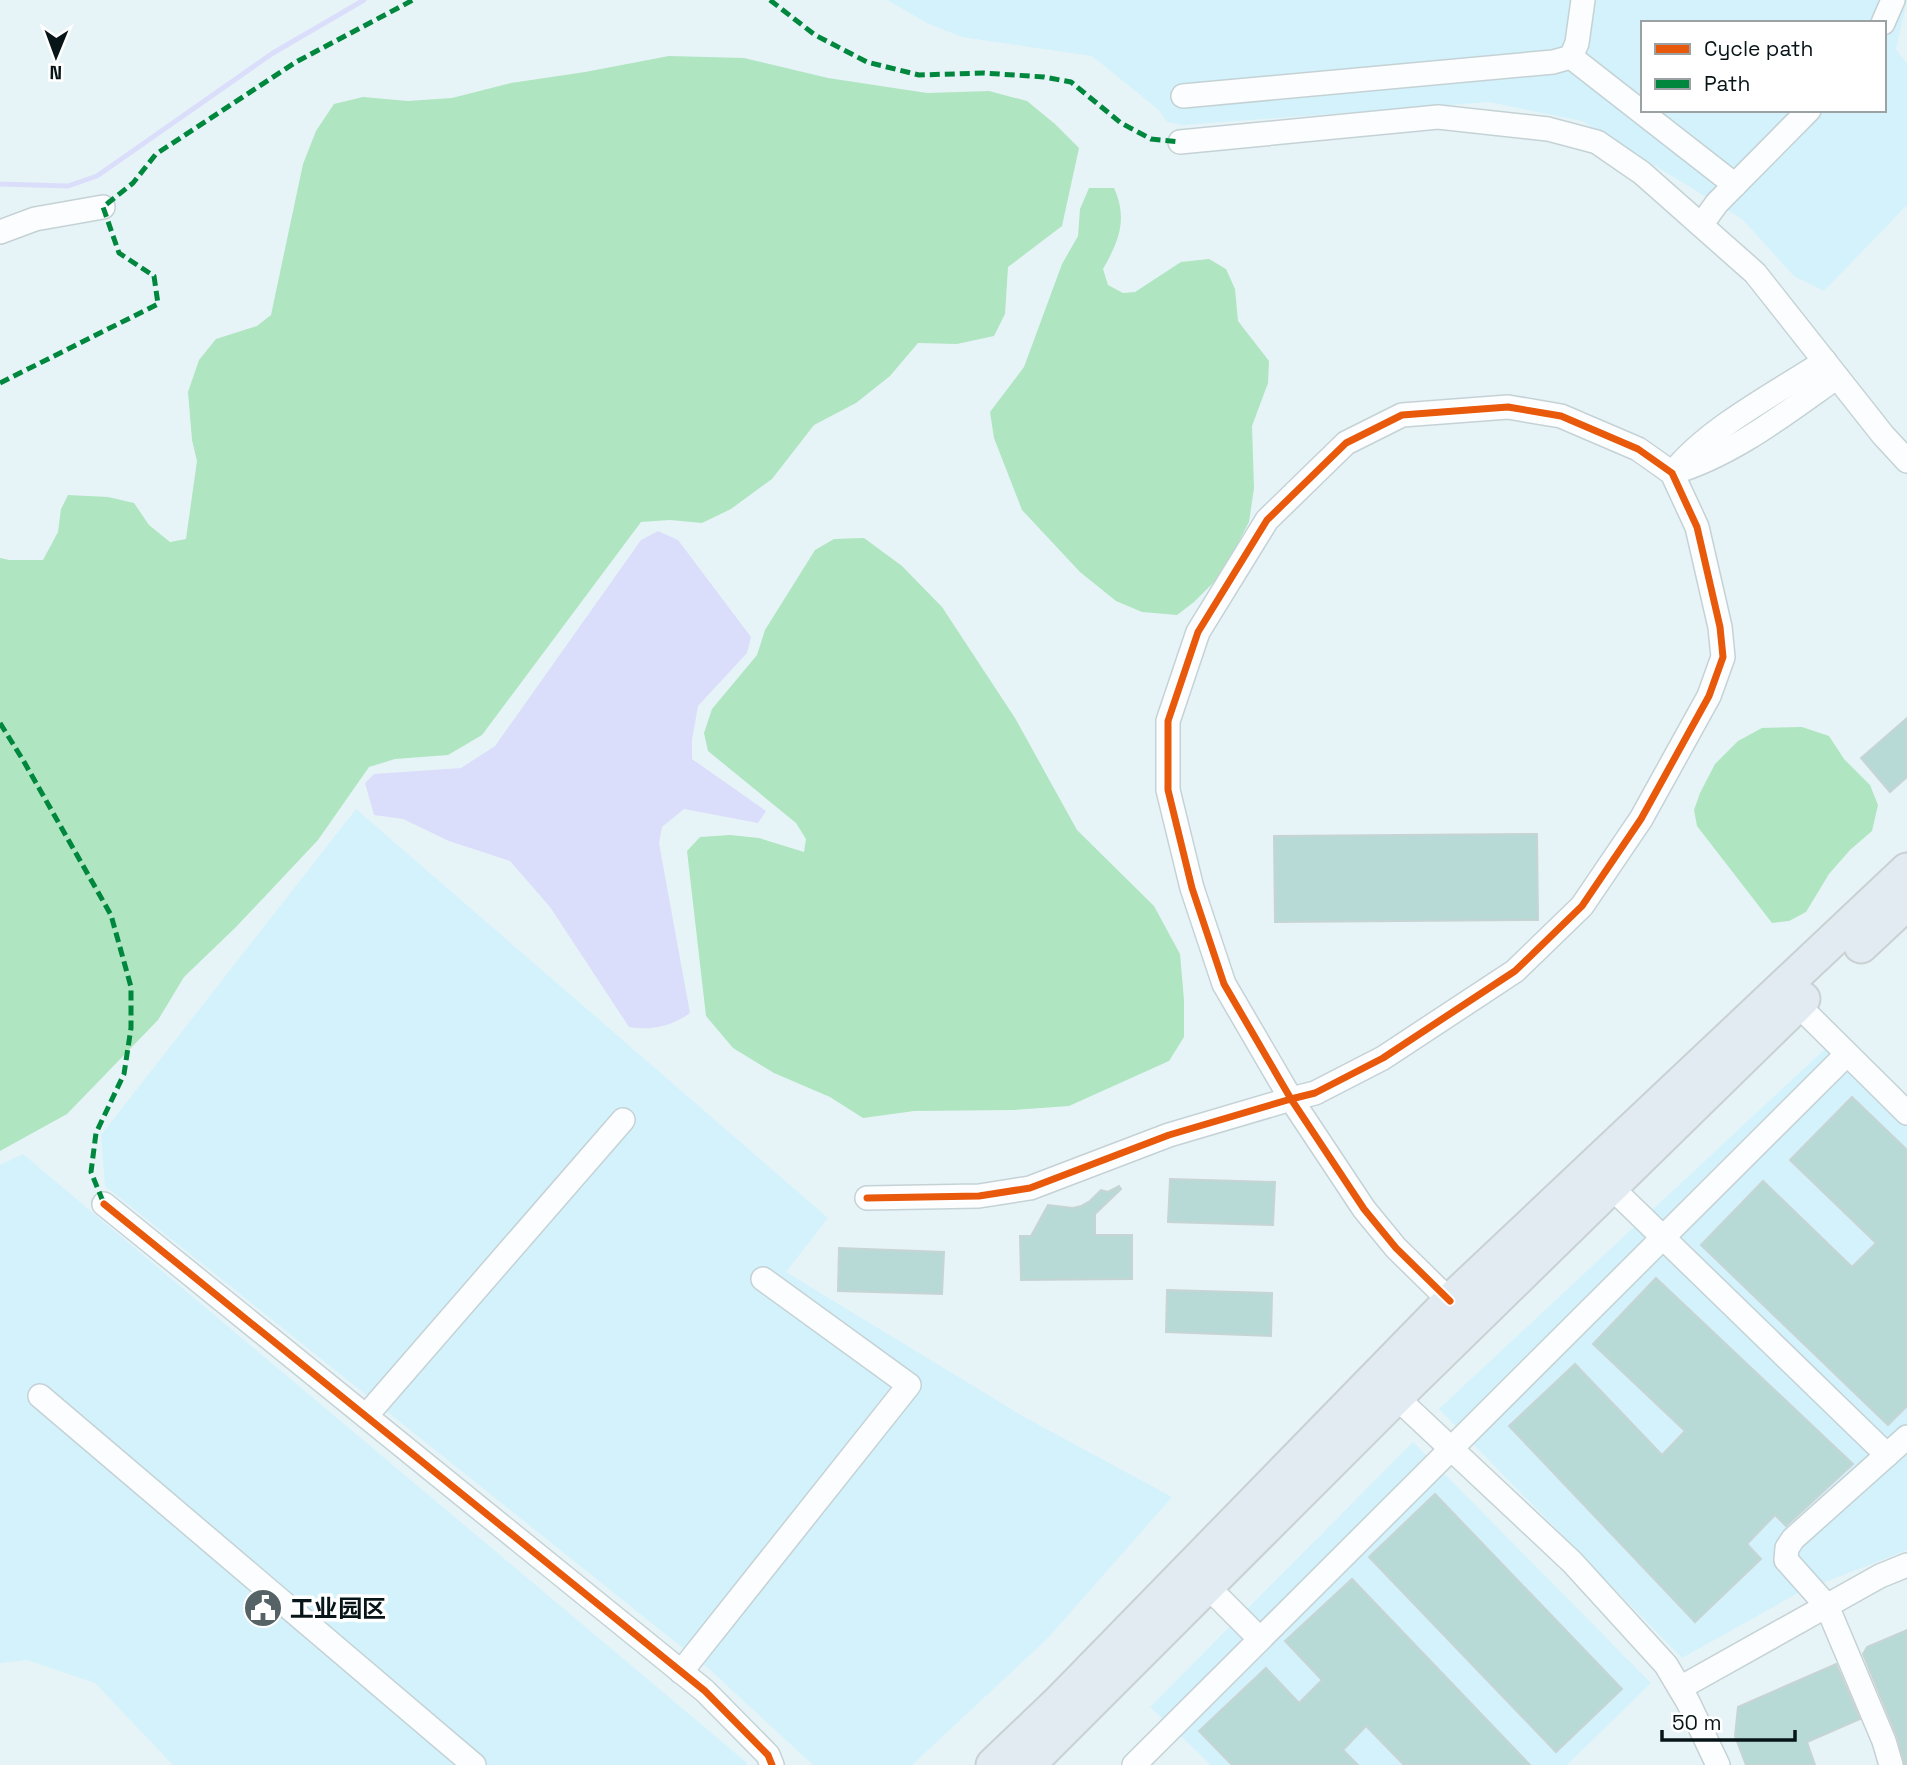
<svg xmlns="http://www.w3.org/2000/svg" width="1907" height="1765" viewBox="0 0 1907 1765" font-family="'Space Grotesk','Noto Sans SC',sans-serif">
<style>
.built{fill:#d3f2fb;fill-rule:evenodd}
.forest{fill:#afe5c1}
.water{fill:#dbdefa}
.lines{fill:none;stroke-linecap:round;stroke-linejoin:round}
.stream{stroke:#dbdefa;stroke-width:5}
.building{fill:#b7dad7;stroke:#c7d4d4;stroke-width:2}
.minor-casing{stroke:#c5d2d5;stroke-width:26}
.highway-casing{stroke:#c9d1d2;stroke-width:37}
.minor{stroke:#fbfdfe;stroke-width:23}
.highway{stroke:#e2eaf2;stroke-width:33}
.quiet{stroke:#00873e;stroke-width:5;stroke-dasharray:10 5;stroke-linecap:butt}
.cycleway-casing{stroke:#fff;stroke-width:11}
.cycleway{stroke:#e8590c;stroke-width:7}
.labels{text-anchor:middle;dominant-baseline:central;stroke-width:7;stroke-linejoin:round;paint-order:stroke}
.poi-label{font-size:24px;font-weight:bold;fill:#071418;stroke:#fff;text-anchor:start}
</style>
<rect width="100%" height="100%" fill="#e7f4f7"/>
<g class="built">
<path d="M887 0H1907L1896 49 1907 64V205L1824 291 1794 276 1742 219 1582 121 1489 102 1184 125 1167 122 1159 110 1092 56 962 37 929 24ZM1643 23H1884V110H1643Z"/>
<path d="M356 809 828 1218 786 1272 1024 1417 1172 1497 1047 1639 912 1765H813L709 1669 105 1186 101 1135Z"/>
<path d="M1842 1033 1907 1096V1550L1800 1592 1682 1658 1439 1409Z"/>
<path d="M23 1154 746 1762 747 1765H173L95 1683 27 1660 0 1663V1165Z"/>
<path d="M1413 1442 1651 1683 1567 1765H1211L1150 1707Z"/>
</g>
<g class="forest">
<path d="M669 56 744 58 828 78 927 93 989 91 1027 101 1055 124 1079 148 1062 226 1008 267 1005 314 994 336 957 344 918 343 890 376 856 403 814 425 772 479 731 509 702 523 670 520 641 522 482 735 448 755 395 759 369 767 318 840 236 927 184 977 158 1020 67 1114 0 1151V558L9 560H43L58 532 61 509 68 495 108 497 134 503 149 525 170 542 186 539 197 461 192 440 188 392 199 360 216 339 257 326 271 315 303 164 316 131 334 104 363 97 408 101 452 98 511 83 585 72Z"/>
<path d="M1089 188H1114C1128 219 1119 241 1103 269L1108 285 1123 293 1135 292 1181 262 1209 259 1226 269 1235 289 1238 321 1269 361 1268 383 1252 426 1254 488 1249 522 1221 575 1194 602 1177 615 1142 612 1116 601 1080 572 1022 510 994 438 990 412 1024 367 1062 264 1078 236 1080 209Z"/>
<path d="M864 538 902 566 942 607 1015 718 1077 830 1154 906 1180 954 1184 1000V1037L1169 1061 1069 1106 1013 1110 914 1111 863 1118 830 1097 774 1073 733 1048 706 1016 687 851 700 837 730 835 759 838 804 852 806 839 796 823 708 751 704 733 712 709 757 655 765 630 815 550 834 539Z"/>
<path d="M1802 727 1829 736 1844 759 1870 785 1878 805 1872 831 1850 850 1829 874 1806 912 1789 921 1772 923 1697 826 1694 810 1700 793 1715 764 1738 741 1762 728Z"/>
</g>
<path class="water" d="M658 531 678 540 751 637 747 653 698 706 692 740V759L766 811 758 823 684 809 662 827 659 843 690 1013C673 1026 650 1031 629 1027L550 907 510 861 449 841 403 819 374 815 365 783 374 774 461 768 495 746 641 540Z"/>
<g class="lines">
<path class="stream" d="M0 184 68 186 97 176 273 53 364 0"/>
</g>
<g class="building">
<path d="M1907 718V777L1890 792 1861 758Z"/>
<path d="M1537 834 1538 920 1275 922 1274 836Z"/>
<path d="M1852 1097 1907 1150V1406L1888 1425 1701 1245 1763 1181 1852 1267 1876 1243 1790 1160Z"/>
<path d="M1170 1179 1275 1182 1273 1225 1168 1222Z"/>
<path d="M1119 1186 1121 1189 1095 1214V1235H1132V1279L1021 1280 1020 1236H1031L1048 1205 1073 1208 1081 1206 1090 1201 1101 1190 1108 1192Z"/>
<path d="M839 1248 944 1252 942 1294 838 1291Z"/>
<path d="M1656 1278 1853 1464 1786 1526 1775 1515 1747 1544 1761 1559 1695 1622 1509 1426 1575 1364 1662 1455 1685 1431 1593 1344Z"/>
<path d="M1167 1290 1272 1293 1271 1336 1166 1332Z"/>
<path d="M1435 1494 1622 1689 1556 1752 1369 1557Z"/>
<path d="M1352 1579 1530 1765H1404L1366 1726 1343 1750 1358 1765H1232L1199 1731 1266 1668 1299 1703 1322 1680 1285 1641Z"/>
<path d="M1907 1630V1765H1905L1897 1736 1863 1654 1867 1647Z"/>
<path d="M1836 1664 1860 1719 1807 1742 1815 1765H1746L1735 1736 1738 1707Z"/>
</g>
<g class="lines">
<defs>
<g id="minor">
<path d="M1883 23 1893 0"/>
<path d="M1571 57 1735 185"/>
<path d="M1183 96 1553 62 1571 57 1577 43 1583 0"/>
<path d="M1180 142 1438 117 1548 129 1597 142 1642 173 1755 273 1883 435 1907 461"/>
<path d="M1701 225 1717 203 1809 110"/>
<path d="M0 232 35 219 103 207"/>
<path d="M1675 470C1710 427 1778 392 1825 361"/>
<path d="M1672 473C1733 455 1786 413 1837 377"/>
<path d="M1798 1005 1907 1113"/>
<path d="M1611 1187 1887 1455"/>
<path d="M867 1198 979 1196 1030 1188 1169 1135 1291 1099 1315 1093 1383 1058 1515 971 1582 906 1641 819 1709 696 1723 657 1720 627 1697 527 1672 473 1638 449 1561 416 1508 407 1402 415 1346 443 1267 520 1198 632 1168 721V790L1192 888 1224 984 1291 1099 1364 1209 1396 1248 1450 1301"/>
<path d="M104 1204 705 1691 768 1755 772 1765"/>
<path d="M40 1396 474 1765"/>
<path d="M1396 1397 1572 1562 1666 1665 1688 1702 1718 1765"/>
<path d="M366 1416 623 1120"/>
<path d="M1207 1586 1260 1639"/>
<path d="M681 1672 909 1385 763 1279"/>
<path d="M1680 1688 1880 1576 1907 1565"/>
<path d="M1134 1765 1847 1054"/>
<path d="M1891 1765 1884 1741 1827 1606 1786 1560 1787 1548 1793 1539 1907 1437"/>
</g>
<g id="highway">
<path d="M1861 946 1907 903"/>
<path d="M993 1765 1059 1702 1450 1301 1907 870"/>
<path d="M1028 1765 1396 1397 1803 999"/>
</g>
</defs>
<use href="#minor" class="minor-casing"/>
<use href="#highway" class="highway-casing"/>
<use href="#minor" class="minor"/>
<use href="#highway" class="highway"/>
<g class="quiet">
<path d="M770 0 815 35 867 62 919 75 984 73 1044 77 1071 82 1121 123 1151 139 1180 142"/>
<path d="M0 383 158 304 154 276 119 253 103 207 133 183 156 154 296 62 413 0"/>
<path d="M0 723 23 760 111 915 131 987V1028L124 1074 96 1133 91 1172 104 1204"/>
</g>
<defs>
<g id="cycleway">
<path d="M867 1198 979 1196 1030 1188 1169 1135 1291 1099 1315 1093 1383 1058 1515 971 1582 906 1641 819 1709 696 1723 657 1720 627 1697 527 1672 473 1638 449 1561 416 1508 407 1402 415 1346 443 1267 520 1198 632 1168 721V790L1192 888 1224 984 1291 1099 1364 1209 1396 1248 1450 1301"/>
<path d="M104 1204 705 1691 768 1755 772 1765"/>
</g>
</defs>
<use href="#cycleway" class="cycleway-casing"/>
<use href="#cycleway" class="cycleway"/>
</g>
<defs>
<symbol id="civic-disc" viewBox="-11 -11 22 22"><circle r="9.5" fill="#556266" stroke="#fff"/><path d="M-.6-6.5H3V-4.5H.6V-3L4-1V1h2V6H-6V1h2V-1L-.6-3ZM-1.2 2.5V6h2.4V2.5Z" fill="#fff"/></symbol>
</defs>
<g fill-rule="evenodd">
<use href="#civic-disc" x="241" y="1586" width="44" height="44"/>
</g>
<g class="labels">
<g class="poi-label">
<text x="290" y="1608">工业园区</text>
</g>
</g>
<rect x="1641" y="21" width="245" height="91" fill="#ffffff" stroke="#9ca1a3" stroke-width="2"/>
<rect x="1655" y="44" width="35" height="10" fill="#e8590c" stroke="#9ca1a3" stroke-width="2"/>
<text x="1704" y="56" font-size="21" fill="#071418">Cycle path</text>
<rect x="1655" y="79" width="35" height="10" fill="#00873e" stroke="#9ca1a3" stroke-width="2"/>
<text x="1704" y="91" font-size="21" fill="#071418">Path</text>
<g transform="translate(56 56) rotate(181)" stroke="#ffffff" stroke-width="5" paint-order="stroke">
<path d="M0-5L12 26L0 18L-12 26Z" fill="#071418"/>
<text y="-10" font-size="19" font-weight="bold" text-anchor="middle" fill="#071418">N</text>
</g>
<path d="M1662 1730v10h133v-10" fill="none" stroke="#071418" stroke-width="3.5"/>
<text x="1672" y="1730" font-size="21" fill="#071418" stroke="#ffffff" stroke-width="5" paint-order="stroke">50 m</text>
</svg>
